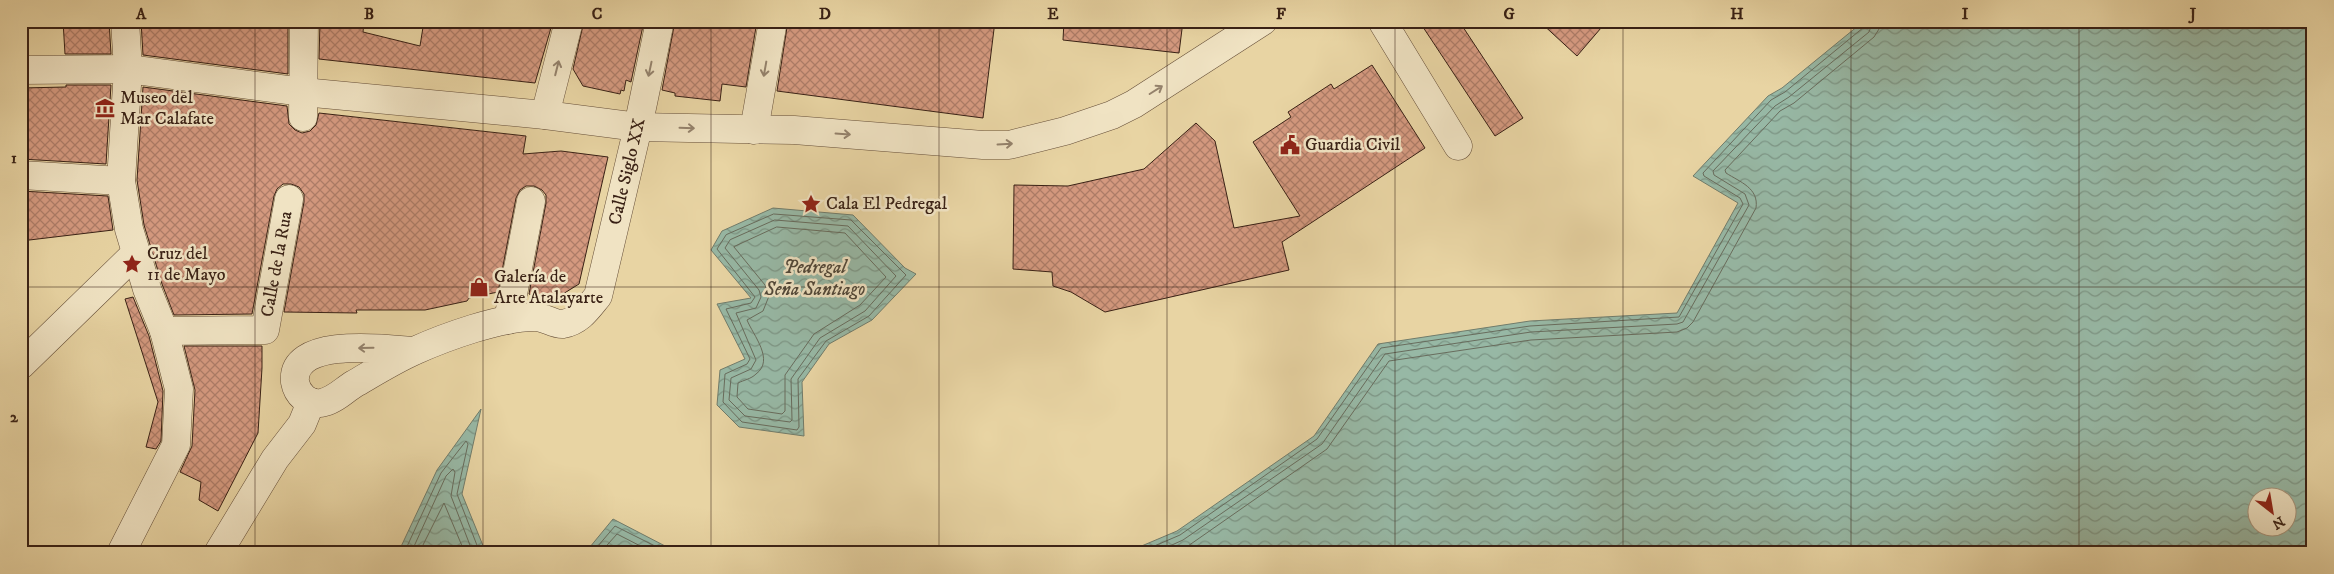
<svg xmlns="http://www.w3.org/2000/svg" width="2334" height="574" viewBox="0 0 2334 574" font-family="'IM FELL DW Pica',serif">
<style>
.water{fill:url(#water-waves);stroke:#717c6b;fill-rule:evenodd}
.lines{fill:none;stroke-linecap:round;stroke-linejoin:round}
.shore{stroke:#686c5d;stroke-width:1}
.building{fill:url(#building-cross-hatch);stroke:#392115}
.street-casing{stroke:#654e38;stroke-width:29}
.street{stroke:#f0e3c3;stroke-width:28}
.oneway{stroke:#94826c}
.grid{fill:none;stroke:#392115;stroke-width:1;stroke-opacity:0.55}
.labels{text-anchor:middle;dominant-baseline:central;stroke-width:5;stroke-linejoin:round;paint-order:stroke}
.poi-label{font-size:18px;fill:#392115;stroke:#f0e3c3;text-anchor:start}
.street-label{font-size:18px;fill:#392115;stroke:#f0e3c3}
.water-label{font-size:19px;font-style:italic;fill:#504739;stroke:#f0e3c3}
.neatline{fill:none;stroke:#392115;stroke-width:2}
.grid-label{font-size:16px;text-anchor:middle;font-weight:bold;fill:#392115}
</style>
<defs>
<pattern id="water-waves" width="16" height="10" patternUnits="userSpaceOnUse" patternTransform="scale(1.25)"><rect width="16" height="10" fill="#97b8a5"/><path d="M0 5q4-4 8 0t8 0" fill="none" stroke="#7c9585"/></pattern>
<pattern id="building-cross-hatch" width="8" height="8" patternUnits="userSpaceOnUse" patternTransform="scale(1.25)"><rect width="8" height="8" fill="#d4997f"/><path d="M0 0l8 8M0 8l8-8" fill="none" stroke="#ad7c67"/></pattern>
</defs>
<rect width="100%" height="100%" fill="#e8d4a3"/>
<filter id="stains"><feTurbulence type="fractalNoise" baseFrequency=".004" numOctaves="4"/><feColorMatrix values="0 0 0 0 .2 0 0 0 0 .09 0 0 0 0 .02 0 0 0 .5 -.17"/></filter>
<radialGradient id="worn" r=".72"><stop offset=".6" stop-color="#630" stop-opacity="0"/><stop offset="1" stop-color="#630" stop-opacity=".3"/></radialGradient>
<g class="water">
<path d="M1864 21H2313V553H1125L1177 531 1314 436 1378 344 1530 321 1677 313 1738 203 1693 176 1768 96 1782 88ZM2256 496H2286V526H2256Z"/>
<path d="M773 208 853 215 905 268 916 274 872 320 829 344 802 382 804 436 739 427 717 405 720 370 745 359 717 304 751 298 711 250 722 231Z"/>
<path d="M481 409 462 494 486 553H398L437 470Z"/>
<path d="M613 519 667 547 668 553H585Z"/>
</g>
<g class="lines">
<g class="shore">
<path d="M774 214 851 220 906 275 869 316 826 341 798 379 799 427 797 430 742 422 723 402 725 374 747 364 750 359 726 309 751 303 755 297 717 249 726 235Z"/>
<path d="M775 220 848 226 896 276 865 311 820 338 791 379 792 420 790 422 745 416 729 400 731 378 751 369 756 360 736 313 756 308 761 297 759 290 725 248 730 240Z"/>
<path d="M777 227 845 233 886 277 860 305 814 334 785 375V411L782 414 748 409 737 397 738 383C744 380 751 379 756 374 775 360 753 335 747 320L763 311 769 296 765 285 734 247Z"/>
<path d="M404 553 441 473 466 441 468 444 457 494 480 553"/>
<path d="M411 553 446 476 453 469 455 472 451 496 473 553"/>
<path d="M419 553 444 503 465 553"/>
<path d="M592 553 615 526 661 549 663 553"/>
<path d="M600 553 617 534 654 553"/>
<path d="M1138 553 1180 535 1317 439 1381 348 1530 326 1679 317 1743 204 1740 198 1704 176 1703 173 1771 100 1785 92 1864 27 1866 21"/>
<path d="M1154 553 1183 540 1322 444 1385 354 1531 332 1677 324 1683 322 1749 205 1745 194 1714 175 1713 171 1775 106 1789 97 1869 32 1873 21"/>
<path d="M1173 553 1188 546 1327 449 1389 361 1531 340 1677 332 1687 328 1693 322 1756 208C1759 188 1740 182 1726 173L1725 170 1780 111 1794 103 1874 37 1879 29 1880 21"/>
</g>
</g>
<g class="building">
<path d="M63 21H109L111 54H65Z"/>
<path d="M141 21H288V74L143 55Z"/>
<path d="M320 21H364L363 32 420 46 424 21H553L535 83 319 59Z"/>
<path d="M584 21H644L631 82 626 80 624 91 621 90 620 94 583 86 573 69Z"/>
<path d="M675 21H757L746 87 722 84 720 101 675 96V93L662 90Z"/>
<path d="M788 21H995L983 118 777 91Z"/>
<path d="M1064 21H1183L1179 53 1063 40Z"/>
<path d="M1419 21H1459L1523 118 1495 136Z"/>
<path d="M1539 21H1607L1577 56Z"/>
<path d="M1372 65 1425 148 1282 242 1289 270 1105 312 1071 292 1053 286 1052 272 1013 269 1014 185 1068 186 1144 169 1196 123 1215 141 1234 228 1300 216 1253 142 1291 117 1288 112 1331 84 1334 89Z"/>
<path d="M66 85H111L106 164 21 159V88L66 87Z"/>
<path d="M143 87 287 106 289 124 295 130 302 133 310 131 316 125 319 113 526 136 523 154 561 151 608 157 579 284 550 302 529 294 546 203V195L542 190 534 186H526L520 190 516 198 498 292 469 298 467 301 425 310H356L357 313 284 312 304 202V194L299 187 291 184H283L277 189 274 196 252 314 174 315 162 284 144 225 137 180Z"/>
<path d="M21 191 108 196 113 230 21 241Z"/>
<path d="M133 297 149 336 163 391 161 441 156 449 146 447 158 402 125 299Z"/>
<path d="M184 346H262V368L258 433 218 511 199 500 201 482 180 472 192 446 195 390Z"/>
</g>
<g class="lines">
<defs>
<g id="street">
<path d="M1382 21 1458 146"/>
<path d="M21 70 128 69 303 92 545 115 638 127 794 130 983 145H1009L1065 131 1112 115 1134 104 1263 21"/>
<path d="M545 115 569 21"/>
<path d="M303 117 304 21"/>
<path d="M754 130 773 21"/>
<path d="M21 175 121 181"/>
<path d="M508 320 531 201"/>
<path id="s1" d="M164 331 265 330 289 199"/>
<path id="s2" d="M414 351C388 349 290 336 295 382 297 394 308 405 321 403 334 401 344 390 354 384 373 373 394 360 414 351 445 337 500 317 534 317 544 316 554 325 563 324 580 321 588 308 598 296L638 127 660 21"/>
<path d="M21 365 136 253"/>
<path d="M121 553 176 445 179 389 164 331 147 289 129 229 121 181 128 69 125 21"/>
<path d="M218 553 275 459 302 424 311 402"/>
</g>
</defs>
<use href="#street" class="street-casing"/>
<use href="#street" class="street"/>
</g>
<defs><path id="oneway-shaft" d="M-6 0H5M1.5-3L5.5 0L1.5 3" fill="none" stroke-width="1.6" stroke-linecap="round" stroke-linejoin="round" transform="scale(1.25)"/></defs>
<g class="oneway">
<use href="#oneway-shaft" transform="translate(557 68) rotate(-76)"/>
<use href="#oneway-shaft" transform="translate(650 69) rotate(102)"/>
<use href="#oneway-shaft" transform="translate(765 69) rotate(100)"/>
<use href="#oneway-shaft" transform="translate(1156 90) rotate(-32)"/>
<use href="#oneway-shaft" transform="translate(687 128) rotate(2)"/>
<use href="#oneway-shaft" transform="translate(843 134) rotate(4)"/>
<use href="#oneway-shaft" transform="translate(1005 144) rotate(-3)"/>
<use href="#oneway-shaft" transform="translate(366 348) rotate(179)"/>
</g>
<path class="grid" d="M255 21V553M483 21V553M711 21V553M939 21V553M1167 21V553M1395 21V553M1623 21V553M1851 21V553M2079 21V553M21 287H2313"/>
<defs>
<symbol id="museum-bare" viewBox="-9 -9 18 18"><path d="M0-6L6-3V-2H-6V-3ZM-5-1h2V3h-2ZM-1-1h2V3h-2ZM3-1h2V3H3ZM-6 4H6V6H-6Z" fill="#8f2418" stroke="#f0e3c3" stroke-width="2.5" paint-order="stroke"/></symbol>
<symbol id="civic-bare" viewBox="-9 -9 18 18"><path d="M-.6-6.5H3V-4.5H.6V-3L4-1V1h2V6H-6V1h2V-1L-.6-3ZM-1.2 2.5V6h2.4V2.5Z" fill="#8f2418" stroke="#f0e3c3" stroke-width="2.5" paint-order="stroke"/></symbol>
<symbol id="sight-bare" viewBox="-9 -9 18 18"><path d="M0-6L1.8-2.2L6-1.7L2.9 1.2L3.7 5.4L0 3.3L-3.7 5.4L-2.9 1.2L-6-1.7L-1.8-2.2Z" fill="#8f2418" stroke="#f0e3c3" stroke-width="2.5" paint-order="stroke"/></symbol>
<symbol id="shop-bare" viewBox="-9 -9 18 18"><path d="M-5-2.5h2.3a2.7 3.5 0 0 1 5.4 0H5L5.5 6h-11ZM-1.5-2.5h3a1.5 2.3 0 0 0-3 0Z" fill="#8f2418" stroke="#f0e3c3" stroke-width="2.5" paint-order="stroke"/></symbol>
</defs>
<g fill-rule="evenodd">
<use href="#museum-bare" x="91" y="94" width="28" height="28"/>
<use href="#civic-bare" x="1276" y="131" width="28" height="28"/>
<use href="#sight-bare" x="797" y="190" width="28" height="28"/>
<use href="#sight-bare" x="118" y="250" width="28" height="28"/>
<use href="#shop-bare" x="465" y="273" width="28" height="28"/>
</g>
<g class="labels">
<g class="poi-label">
<text x="120" y="98">Museo del<tspan x="120" dy="21">Mar Calafate</tspan></text>
<text x="1305" y="145">Guardia Civil</text>
<text x="826" y="204">Cala El Pedregal</text>
<text x="147" y="254">Cruz del<tspan x="147" dy="21">11 de Mayo</tspan></text>
<text x="494" y="277">Galería de<tspan x="494" dy="21">Arte Atalayarte</tspan></text>
</g>
<g class="street-label">
<text stroke="none"><textPath href="#s2" startOffset="610">Calle Siglo XX</textPath></text>
<text stroke="none"><textPath href="#s1" startOffset="168">Calle de la Rua</textPath></text>
</g>
<g class="water-label">
<text x="815" y="267">Pedregal<tspan x="815" dy="22">Seña Santiago</tspan></text>
</g>
</g>
<rect width="2334" height="574" fill="none" stroke="#e8d4a3" stroke-width="55"/>
<g transform="translate(2272 512) rotate(149)"><circle r="24" fill="#f0e3c3" stroke="#a7957d"/>
<path d="M0-4L9 19L0 12L-9 19Z" fill="#8f2418"/>
<text y="-8" font-size="14" font-weight="bold" text-anchor="middle" fill="#392115">N</text>
</g>
<rect x="28" y="28" width="2278" height="518" class="neatline"/>
<g class="grid-label">
<text x="141" y="19">A</text>
<text x="369" y="19">B</text>
<text x="597" y="19">C</text>
<text x="825" y="19">D</text>
<text x="1053" y="19">E</text>
<text x="1281" y="19">F</text>
<text x="1509" y="19">G</text>
<text x="1737" y="19">H</text>
<text x="1965" y="19">I</text>
<text x="2193" y="19">J</text>
<text x="14" y="163">1</text>
<text x="14" y="422">2</text>
</g>
<rect width="100%" height="100%" filter="url(#stains)"/>
<rect width="100%" height="100%" fill="url(#worn)"/>
</svg>
